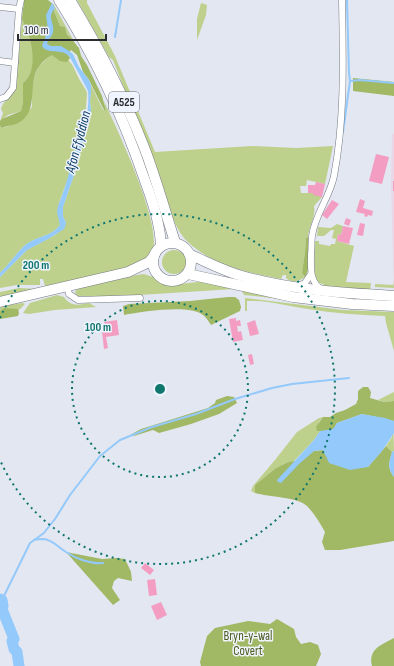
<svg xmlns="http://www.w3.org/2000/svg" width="394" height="666" viewBox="0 0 394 666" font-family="'Sofia Sans Condensed',sans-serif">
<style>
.commercial{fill:#e9d6e7}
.green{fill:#bdd18c}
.forest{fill:#a1b864}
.water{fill:#94c9fb}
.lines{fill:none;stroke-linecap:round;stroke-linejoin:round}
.stream{stroke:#94c9fb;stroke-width:2}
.river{stroke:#94c9fb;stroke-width:11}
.building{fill:#f49dc3}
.street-casing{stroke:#767982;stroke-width:7}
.primary-casing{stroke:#767982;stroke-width:11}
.street{stroke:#fff;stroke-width:6}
.primary{stroke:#fff;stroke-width:10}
.ring{fill:none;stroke:#0f766e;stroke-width:2;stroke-dasharray:2 4}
.labels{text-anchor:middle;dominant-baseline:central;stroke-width:3;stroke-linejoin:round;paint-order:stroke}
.shield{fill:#f0f4fe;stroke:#67696e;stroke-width:1}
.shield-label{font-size:12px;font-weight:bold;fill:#2c2d31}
.park-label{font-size:13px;fill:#4b5a1e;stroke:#f0f4fe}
.water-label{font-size:14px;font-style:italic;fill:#0a3d64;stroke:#f0f4fe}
.centre{fill:#0f766e;stroke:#f0f4fe;stroke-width:2}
.ring-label{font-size:12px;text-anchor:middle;font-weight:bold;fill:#0f766e;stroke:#f0f4fe;stroke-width:3;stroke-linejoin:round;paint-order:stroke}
</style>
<rect width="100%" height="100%" fill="#e3e7f1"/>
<path class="commercial" d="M392 133 394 134V294L391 185Z"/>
<g class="green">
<path d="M77 0H87V3L115 56 155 152 252 146 296 148 333 146 325 184 307 180 306 186H300L301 193H313L322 197 314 206C316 217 309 226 308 237L306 238 305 252 302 273 305 277C300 281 292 284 286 278V275H283L281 279C249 273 212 265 188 242 171 226 169 200 160 179 145 139 128 100 113 60L109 57Z"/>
<path d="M201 3 207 5 206 15 197 40V19Z"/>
<path d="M54 5 87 65C84 60 82 55 79 50 75 41 68 39 65 27L60 26 54 11Z"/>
<path d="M22 20C31 37 41 68 23 83V102L21 111 8 115 0 121 3 113 1 109C3 100 12 97 16 88Z"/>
<path d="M51 55C73 55 72 67 81 82 83 86 86 89 87 93 87 98 86 104 86 109L81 111 80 114 86 115 85 122 79 137 72 167 58 206 60 225C52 236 39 236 28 243 17 251 10 264 0 273V126L2 128 19 123 32 107V87L35 75 39 66Z"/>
<path d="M91 85 103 110H106L104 101C115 125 169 236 150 256 136 269 67 281 45 286L43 279H40V285H17L0 288V277L27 250 55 235 66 223 63 216V207L74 175 85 133 88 126 91 111 90 101Z"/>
<path d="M337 224 343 226 341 235 338 234 337 241 354 246 346 282 371 283 370 291C358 290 322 290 316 279 314 273 314 248 315 241H319V244L330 246 331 244H335L336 239 332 238 334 230H331L324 236H317L318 227 331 228Z"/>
<circle cx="174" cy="262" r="12"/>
<path d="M144 274 150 276 171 285 207 281 281 299 244 295 242 291 234 289 124 296H78L75 293 76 290 86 286 137 275Z"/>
<path d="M393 280 394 288 375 287V284L393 285Z"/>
<path d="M19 288 39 289 0 298V292Z"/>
<path d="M57 295 64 297C71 307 78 305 89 303L96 307 55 310 29 314 23 313 30 303Z"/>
<path d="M245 298 343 310 394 312V351L386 323 385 316C359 315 333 313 308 309 288 306 267 300 247 301V311H245Z"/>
<path d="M23 303 25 304 19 310 4 308 0 311V306Z"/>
<path d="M394 392V401L384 402 378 400Z"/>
<path d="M323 417 319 422 317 431H320L314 440 294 461 276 468 255 485V493L251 491 253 486 275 460 297 432 319 418Z"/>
<path d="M393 421 394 451 392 452 386 446 392 437Z"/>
</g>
<g class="forest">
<path d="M24 0H48L54 5V11L60 26 65 27 67 34 79 48 81 56 87 65 102 96 106 110H104L89 80 83 72 77 55 71 50 68 55 70 58 67 62 60 61 52 55C47 58 43 61 40 65 26 83 40 109 20 122 15 126 8 125 2 128L0 126V121L2 119 21 111 23 102V83C37 72 33 48 28 33 27 28 23 24 22 19 22 13 24 6 24 0Z"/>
<path d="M353 78 394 82V96L353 91Z"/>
<path d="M308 237 309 239C308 250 311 269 305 277L302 273 305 252 306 238Z"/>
<path d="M228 297H235L239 300 241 307 240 311 211 325C209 322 206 317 203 315 189 304 142 312 124 315L123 306 129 304 190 301Z"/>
<path d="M4 308 18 309 19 313 18 316 0 319V311Z"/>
<path d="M363 387H368L371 392 370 398 384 402 394 401V421L362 414 337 423 334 429 325 431H317L316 427 323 417H330L336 413 345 410 356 404 358 399V391Z"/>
<path d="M227 396 234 397 237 403 219 414 191 424 159 433 153 430 134 436 130 435 141 429 208 408 215 403 216 400Z"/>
<path d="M386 446 392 452C389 464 387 466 394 477V541L340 550H325L322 542 325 532C320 523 314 513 307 506 298 497 269 497 255 493V485L276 468 289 462 300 460 314 451 323 450 328 459 368 467Z"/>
<path d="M66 552 102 559 116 558 125 559 131 572 132 581 118 578 114 581 112 588 120 600 113 605Z"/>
<path d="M277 619 294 629 296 637 301 644 310 642 318 645 321 654 316 666H201L200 662 207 636 215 628 248 621 270 624Z"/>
<path d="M394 638V666H372C368 649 381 645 394 638Z"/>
</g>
<g class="water">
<path d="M52 3 55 8C46 19 55 21 53 32 52 37 48 39 47 44L51 46H61L69 51 73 54 79 67 89 80 91 85V93L90 101 91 111 88 126 85 133 74 175 63 207V216L66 223 65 227 64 229 48 239 27 250 0 277V273C10 264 17 251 28 243 39 236 52 236 60 225L57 212 58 206C68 183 72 159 79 136 81 131 84 126 85 121 88 113 89 100 88 91 87 88 71 59 69 56 62 48 47 55 42 46L48 30 46 15Z"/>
<path d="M362 414 385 418 394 421V433L382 451 368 467 350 470 329 463 323 450 314 451 299 464 281 483 278 482 277 480 314 440 320 431 333 429 337 423Z"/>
<path d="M394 451V477C387 466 389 464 392 452Z"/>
</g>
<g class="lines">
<g class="stream">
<path d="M347 0 349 73 350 81 360 80 394 83"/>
<path d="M115 37 121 0"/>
<path d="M343 132 350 81"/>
<path d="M34 540C37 539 41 539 44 539 53 540 59 548 66 552 76 559 91 564 103 563"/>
<path d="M2 600 30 543 44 533 47 529 55 519 70 495 100 456 120 440 152 427 196 414 235 399 272 388 292 384 349 378"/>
</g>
<path class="river" d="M0 599 2 600 3 606 2 609 14 639 12 641 14 649 17 652 19 666"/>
</g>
<g class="building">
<path d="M376 154 389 157 382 184 369 181Z"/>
<rect x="393" y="181" width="1" height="10"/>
<path d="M316 182 325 184 322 197 313 195V193H308V185H315Z"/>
<path d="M360 199 365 201 363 208 373 211 372 216 368 215 367 217 364 216 365 214 356 212Z"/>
<path d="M332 200 339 204 327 219 322 215Z"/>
<path d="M346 218 351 220 349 226 344 224Z"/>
<path d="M360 223 365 224 363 236 357 235Z"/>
<path d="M343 226 353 228 349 244 337 241 338 234 341 235Z"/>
<path d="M236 318V321L240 320 241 326H237L238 332 241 331 243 340 233 342 229 319Z"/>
<path d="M117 320 119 335 106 337 108 348 104 349 102 332H105L104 322Z"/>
<path d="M255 320 259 334 250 336 247 323Z"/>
<path d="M252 354 254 364 250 365 248 355Z"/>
<path d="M145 563 154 570 150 575 141 568Z"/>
<path d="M155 579 157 595 149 596 147 580Z"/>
<path d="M161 602 167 615 157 620 151 606Z"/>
</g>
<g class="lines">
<defs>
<g id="street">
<path d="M0 7 19 9"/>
<path d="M0 61 15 63"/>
<path d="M0 99 6 97 13 88 19 9 21 0"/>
<path d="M67 286 69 294 78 300 140 298"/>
<path d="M296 287 305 283 311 274"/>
<path d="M322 290C309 281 311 268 311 254 312 248 311 242 312 236 315 214 330 197 334 176 345 119 343 58 342 0"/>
</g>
<g id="primary">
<path d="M59 0C94 55 123 116 144 178 152 200 160 222 161 246"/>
<path d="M70 0C98 46 124 96 144 147 156 178 165 211 175 242"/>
<circle cx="172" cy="262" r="19"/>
<path d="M191 255C207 262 224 271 242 276 291 290 343 293 394 296"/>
<path d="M188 274 293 297 352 304 394 306"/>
<path d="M0 302 128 272 149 262 154 256"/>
</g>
</defs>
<use href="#street" class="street-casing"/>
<use href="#primary" class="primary-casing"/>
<use href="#street" class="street"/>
<use href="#primary" class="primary"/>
</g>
<g class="ring">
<circle cx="160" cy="389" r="88"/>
<path d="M0 318A175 175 0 1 1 0 460"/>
</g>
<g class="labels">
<rect class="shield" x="109" y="92" width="30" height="20" rx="3"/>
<g class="shield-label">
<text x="124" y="102">A525</text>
</g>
<g class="park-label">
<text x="248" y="636">Bryn-y-wal<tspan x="248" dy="15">Covert</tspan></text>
</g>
<g class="water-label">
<text transform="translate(78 142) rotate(-75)">Afon Ffyddion</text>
</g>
</g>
<circle cx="160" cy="389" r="6" class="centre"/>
<g class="ring-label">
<text x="36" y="269">200 m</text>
<text x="98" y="331">100 m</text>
</g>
<path d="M18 34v6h88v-6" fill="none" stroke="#2c2d31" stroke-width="2"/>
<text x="24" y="34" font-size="12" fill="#2c2d31" stroke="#f0f4fe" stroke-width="3" paint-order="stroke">100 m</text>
</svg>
